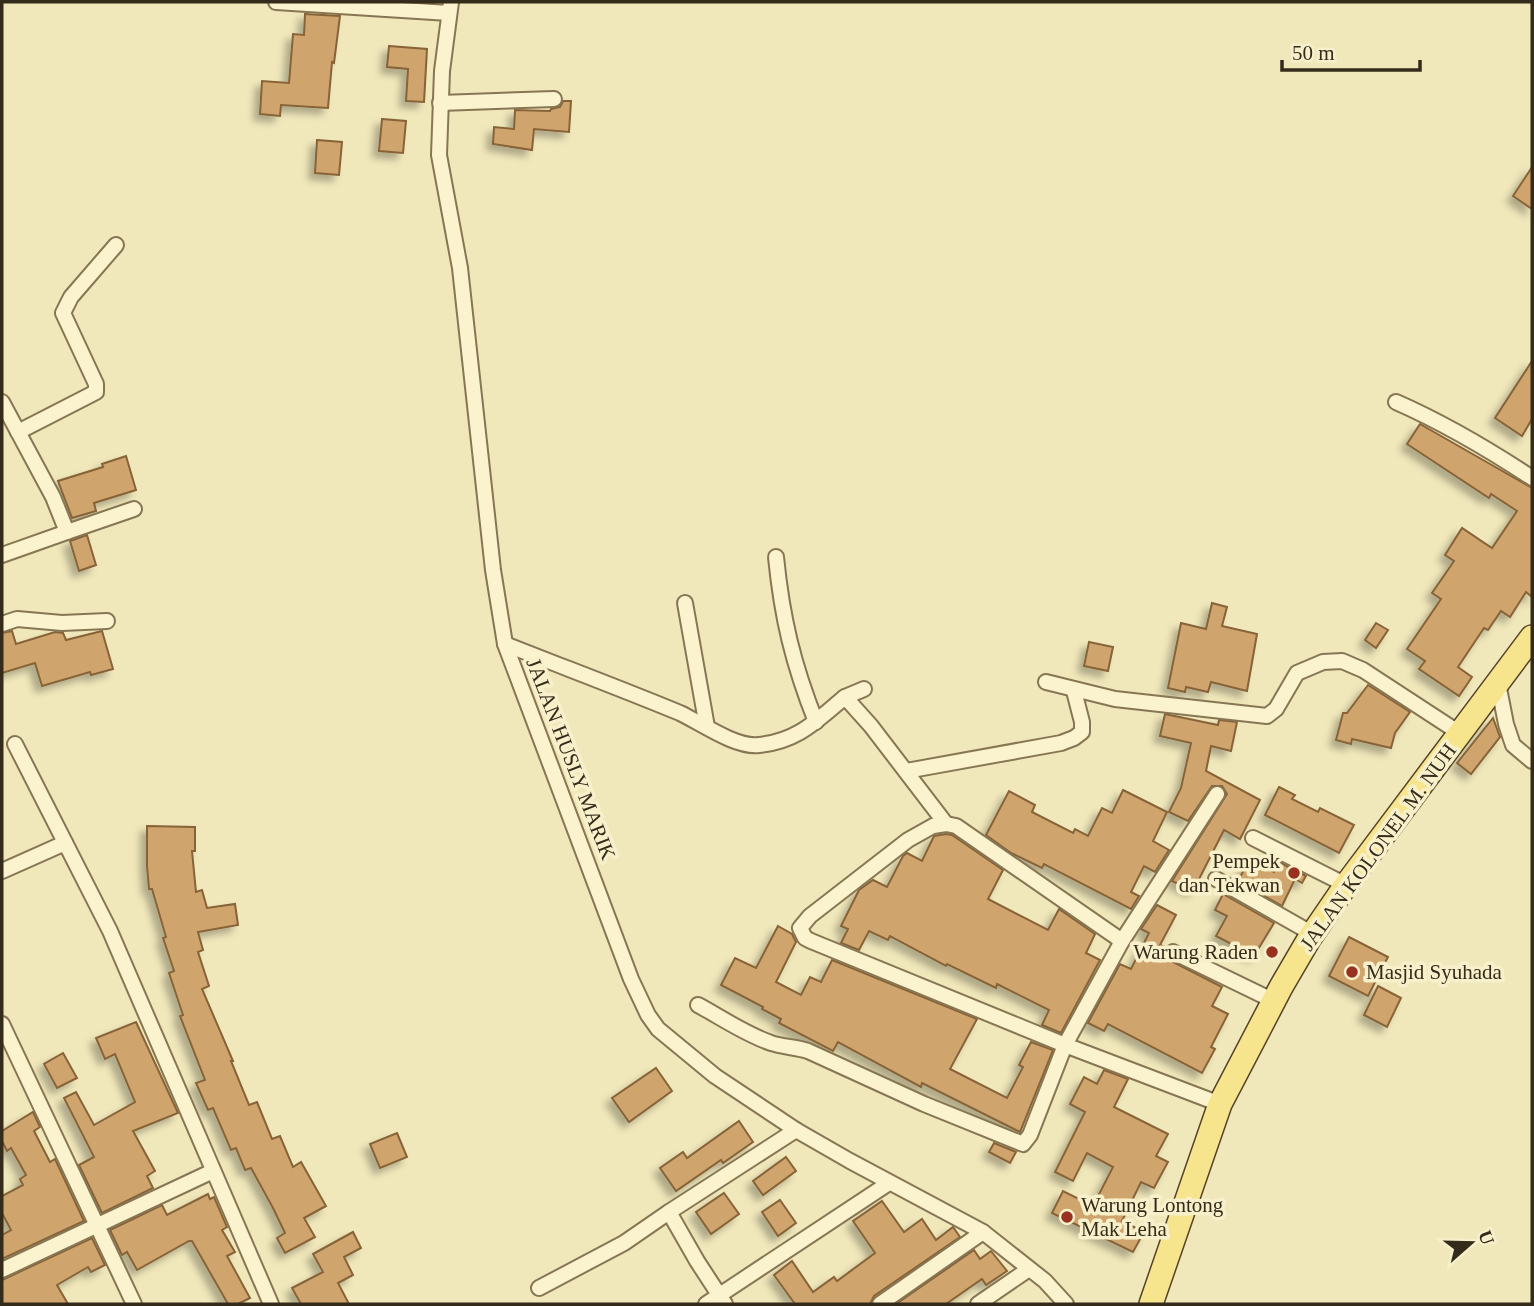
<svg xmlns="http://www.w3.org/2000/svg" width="1534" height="1306" viewBox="0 0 1534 1306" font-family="'Times New Roman',serif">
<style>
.building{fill:#d0a46d;stroke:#876338;stroke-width:2;filter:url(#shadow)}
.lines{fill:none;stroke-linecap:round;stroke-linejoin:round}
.minor-casing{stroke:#877654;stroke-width:18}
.primary-casing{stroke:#544329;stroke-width:26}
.minor{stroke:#fbf3cd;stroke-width:14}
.primary{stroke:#f7e58e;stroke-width:23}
.poi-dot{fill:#993121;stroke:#f7f0ca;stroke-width:2.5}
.labels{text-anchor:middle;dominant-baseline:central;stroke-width:7;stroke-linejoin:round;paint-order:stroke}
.street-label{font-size:21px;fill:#352b1a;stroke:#f7f0ca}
.poi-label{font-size:21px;fill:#352b1a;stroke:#f7f0ca;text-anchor:end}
</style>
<defs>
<filter id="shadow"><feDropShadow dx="-6" dy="6" stdDeviation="3.5" flood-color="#0004"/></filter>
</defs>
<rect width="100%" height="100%" fill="#f0e7ba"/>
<g class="building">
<path d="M305 14 340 16 334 63 332 62 328 108 281 105 280 116 260 114 262 81 289 83 293 34 304 35Z"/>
<path d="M389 46 427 49 424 102 406 101 408 69 387 67Z"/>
<path d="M563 101H571L569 132 534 129 532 150 493 144 494 127 514 129 515 110 550 111 551 109 560 107Z"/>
<path d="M382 119 406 121 403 153 379 151Z"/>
<path d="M317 140 342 142 339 175 315 173Z"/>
<path d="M1532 167V209L1513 196Z"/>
<path d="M1532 361V419L1522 436 1495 418Z"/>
<path d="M1420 424 1532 488V597L1526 592 1510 617 1501 611 1488 630 1484 628 1458 667 1472 677 1459 696 1419 669 1425 661 1407 649 1441 599 1432 593 1454 561 1445 555 1462 528 1492 548 1517 511 1491 494 1489 498 1407 444Z"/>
<path d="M126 456 136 490 94 503 96 511 72 518 58 481 103 467 102 464Z"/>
<path d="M87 535 96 565 79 571 70 541Z"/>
<path d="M1212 603 1227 607 1222 626 1257 634 1247 691 1211 682 1208 692 1186 687 1185 692 1168 688 1181 623 1206 629Z"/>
<path d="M1376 623 1388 630 1376 648 1365 640Z"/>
<path d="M12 631 16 644 55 632 63 633 66 640 102 631 113 669 91 675 90 672 42 686 35 663 2 673V633Z"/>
<path d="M1089 642 1113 647 1108 671 1084 666Z"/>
<path d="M1368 685 1410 712 1395 733 1391 748 1352 739 1351 744 1336 740 1343 713H1347Z"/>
<path d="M1165 714 1218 725 1219 720 1237 722 1231 751 1211 746 1206 771 1260 800 1240 839 1224 830 1193 891 1172 881 1227 794 1222 786H1212L1188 821 1169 812 1181 788 1191 743 1160 736Z"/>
<path d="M1493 718 1500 737 1471 774 1457 763Z"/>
<path d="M1279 787 1295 795 1292 799 1318 812 1320 808 1354 825 1339 853 1265 815Z"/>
<path d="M1123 790 1167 812 1153 841 1169 850 1155 872 1144 866 1131 892 1139 896 1131 909 1044 864 1042 868 1011 853 986 835 1009 791 1035 805 1032 812 1073 833 1075 829 1088 836 1102 808 1112 813Z"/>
<path d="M147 826 195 827V851H192L196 892 202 890 207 908 235 904 238 925 198 932 203 950 198 952 209 986 202 989 233 1061H231L249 1105 257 1102 272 1139 280 1136 293 1167 301 1162 326 1206 304 1218 315 1237 285 1253 277 1238 285 1233 273 1208 251 1168 245 1170 236 1148 231 1150 213 1108 208 1110 196 1083 205 1080 180 1016 183 1015 169 973 174 971 163 938 166 937 152 889H149L147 866Z"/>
<path d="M946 834 952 835 1003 870 988 899 1048 930 1059 909 1095 934 1086 953 1100 960 1061 1033 1042 1025 1049 1010 997 984 996 988 947 964 946 966 890 936 888 940 869 931 859 950 841 943 848 929 841 926 859 890 873 880 887 887 903 856 907 853 922 861 934 836Z"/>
<path d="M1249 860 1274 872 1279 862 1306 876 1302 883 1295 879 1282 906 1238 881Z"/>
<path d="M1223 894 1274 923 1254 956 1216 936 1227 916 1215 910Z"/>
<path d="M1157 905 1176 915 1160 945 1165 947V958L1222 987 1212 1006 1228 1014 1211 1047 1215 1049 1202 1073 1108 1024 1104 1031 1088 1023 1120 964 1131 969 1149 933 1141 929Z"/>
<path d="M778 926 792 934 796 942 776 982 801 995 810 977 821 982 832 960 977 1019 950 1069 1007 1098 1023 1067 1019 1065 1031 1042 1053 1050 1020 1132 922 1083 921 1087 838 1042 833 1051 779 1023 781 1019 762 1009 763 1007 721 985 735 958 756 968Z"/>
<path d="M1349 937 1388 957 1368 996 1329 976Z"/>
<path d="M1378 986 1401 998 1387 1027 1364 1015Z"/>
<path d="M136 1022 178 1113 133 1131 155 1171 147 1176 153 1188 102 1213 79 1165 94 1157 64 1098 76 1092 94 1125 135 1102 115 1054 105 1059 96 1038Z"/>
<path d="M63 1053 77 1078 57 1088 44 1064Z"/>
<path d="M656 1068 672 1091 629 1122 612 1098Z"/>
<path d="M1104 1070 1128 1079 1114 1107 1168 1134 1156 1156 1168 1162 1154 1188 1141 1182 1122 1221 1144 1232 1133 1252 1052 1213 1063 1191 1093 1206 1113 1167 1087 1153 1073 1181 1055 1172 1085 1112 1070 1104 1084 1077 1097 1084Z"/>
<path d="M33 1112 40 1127 34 1131 50 1162 55 1159 84 1221 2 1259V1235L11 1230 2 1213V1196L23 1185 20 1179 26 1175 11 1148 7 1151 2 1141V1131Z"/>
<path d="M739 1121 753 1142 723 1163 721 1160 676 1191 660 1168 683 1152 687 1158Z"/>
<path d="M397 1133 407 1157 380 1168 370 1144Z"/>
<path d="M994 1143 1016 1152 1010 1163 989 1152Z"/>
<path d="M786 1157 796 1171 763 1195 753 1181Z"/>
<path d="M724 1193 739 1214 711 1234 696 1212Z"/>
<path d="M208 1194 210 1199 214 1197 227 1227 222 1230 235 1252 227 1256 250 1298 238 1304H228L192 1241H189L137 1270 127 1252 122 1255 110 1230 162 1205 167 1215Z"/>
<path d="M780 1200 796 1223 778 1236 762 1212Z"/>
<path d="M882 1201 904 1232 922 1219 936 1240 953 1227 960 1237 874 1296 870 1304H795L774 1275 792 1261 813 1292 834 1277 837 1281 875 1253 853 1221Z"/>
<path d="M353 1232 361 1248 344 1257 353 1275 338 1283 349 1304H301L292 1288 323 1272 313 1254Z"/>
<path d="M92 1238 105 1265 91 1272 88 1267 57 1285 68 1304H2V1280Z"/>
<path d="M974 1250 980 1259 991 1251 1007 1271 986 1285 982 1279 946 1304H896Z"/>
</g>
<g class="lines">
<defs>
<g id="minor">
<path d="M276 2 449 13"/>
<path d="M451 2 442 71 439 155 460 268 493 570 505 644 631 979 648 1015 658 1029 715 1076 796 1130 850 1161 983 1232 1045 1281 1066 1304"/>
<path d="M440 103 554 99"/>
<path d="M2 402 53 497 67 532 2 555"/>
<path d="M1396 402C1444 423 1488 449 1532 478"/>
<path d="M18 432 96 392V384L63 313 71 297 116 245"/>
<path d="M67 532 134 509"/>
<path d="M776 557C782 618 793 664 816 722"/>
<path d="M685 603 707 727"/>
<path d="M2 624 17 619 62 623 107 621"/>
<path d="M505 644C563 667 622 689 680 713 701 723 736 748 759 745 798 741 816 721 845 697L871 726 946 824"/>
<path d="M1046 682 1115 699 1267 716 1276 709 1297 673 1323 662 1342 661 1363 670 1461 734"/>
<path d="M1498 683 1506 724 1513 745 1532 761"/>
<path d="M845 697 864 689"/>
<path d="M15 744 110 931 271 1304"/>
<path d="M906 771 1061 743 1074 738 1082 732V722L1074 691"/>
<path d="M1253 838 1346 885"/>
<path d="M2 871 65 843"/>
<path d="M1216 879 1313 934"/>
<path d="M1122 941 956 826 946 824 933 826 908 840 810 916 800 928 805 938 811 941 1065 1045 1220 1104"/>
<path d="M1173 952 1274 1001"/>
<path d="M698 1005C722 1018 745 1034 771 1043 783 1047 796 1047 808 1051L924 1104 1023 1144 1030 1135 1065 1045 1122 941 1217 794"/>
<path d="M2 1024 134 1304"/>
<path d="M2 1270 213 1171"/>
<path d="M539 1288 624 1243 669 1212"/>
<path d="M706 1304 889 1183"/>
<path d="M725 1304 697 1261 669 1212 796 1130"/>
<path d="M880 1304 983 1232"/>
<path d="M978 1304 1029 1269"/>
</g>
<path id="primary" d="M1151 1304 1220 1104 1281 987 1309 939 1346 885 1532 637"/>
</defs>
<use href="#minor" class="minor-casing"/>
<use href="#primary" class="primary-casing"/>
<use href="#minor" class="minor"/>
<use href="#primary" class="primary"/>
</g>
<g class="poi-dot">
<circle cx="1294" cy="873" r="7"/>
<circle cx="1272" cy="952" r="7"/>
<circle cx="1352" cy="972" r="7"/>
<circle cx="1067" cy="1217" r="7"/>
</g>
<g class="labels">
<g class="street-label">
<text transform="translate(571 759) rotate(69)">JALAN HUSLY MARIK</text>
<text transform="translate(1378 847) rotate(-54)">JALAN KOLONEL M. NUH</text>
</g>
<g class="poi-label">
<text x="1280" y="861">Pempek<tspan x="1280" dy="24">dan Tekwan</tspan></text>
<text x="1258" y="952">Warung Raden</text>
<text x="1366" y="972" text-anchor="start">Masjid Syuhada</text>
<text x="1081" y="1205" text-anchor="start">Warung Lontong<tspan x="1081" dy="24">Mak Leha</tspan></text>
</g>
</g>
<rect width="1534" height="1306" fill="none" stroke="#352b1a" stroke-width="7"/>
<g transform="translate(1471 1243) rotate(70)" stroke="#f7f0ca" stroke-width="5" paint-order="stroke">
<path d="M0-5L12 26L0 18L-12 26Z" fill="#352b1a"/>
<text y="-10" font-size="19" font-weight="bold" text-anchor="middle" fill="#352b1a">U</text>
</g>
<path d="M1282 60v10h138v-10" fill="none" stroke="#352b1a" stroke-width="3.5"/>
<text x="1292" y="60" font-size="21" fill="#352b1a" stroke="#f7f0ca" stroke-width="5" paint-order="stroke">50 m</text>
</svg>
